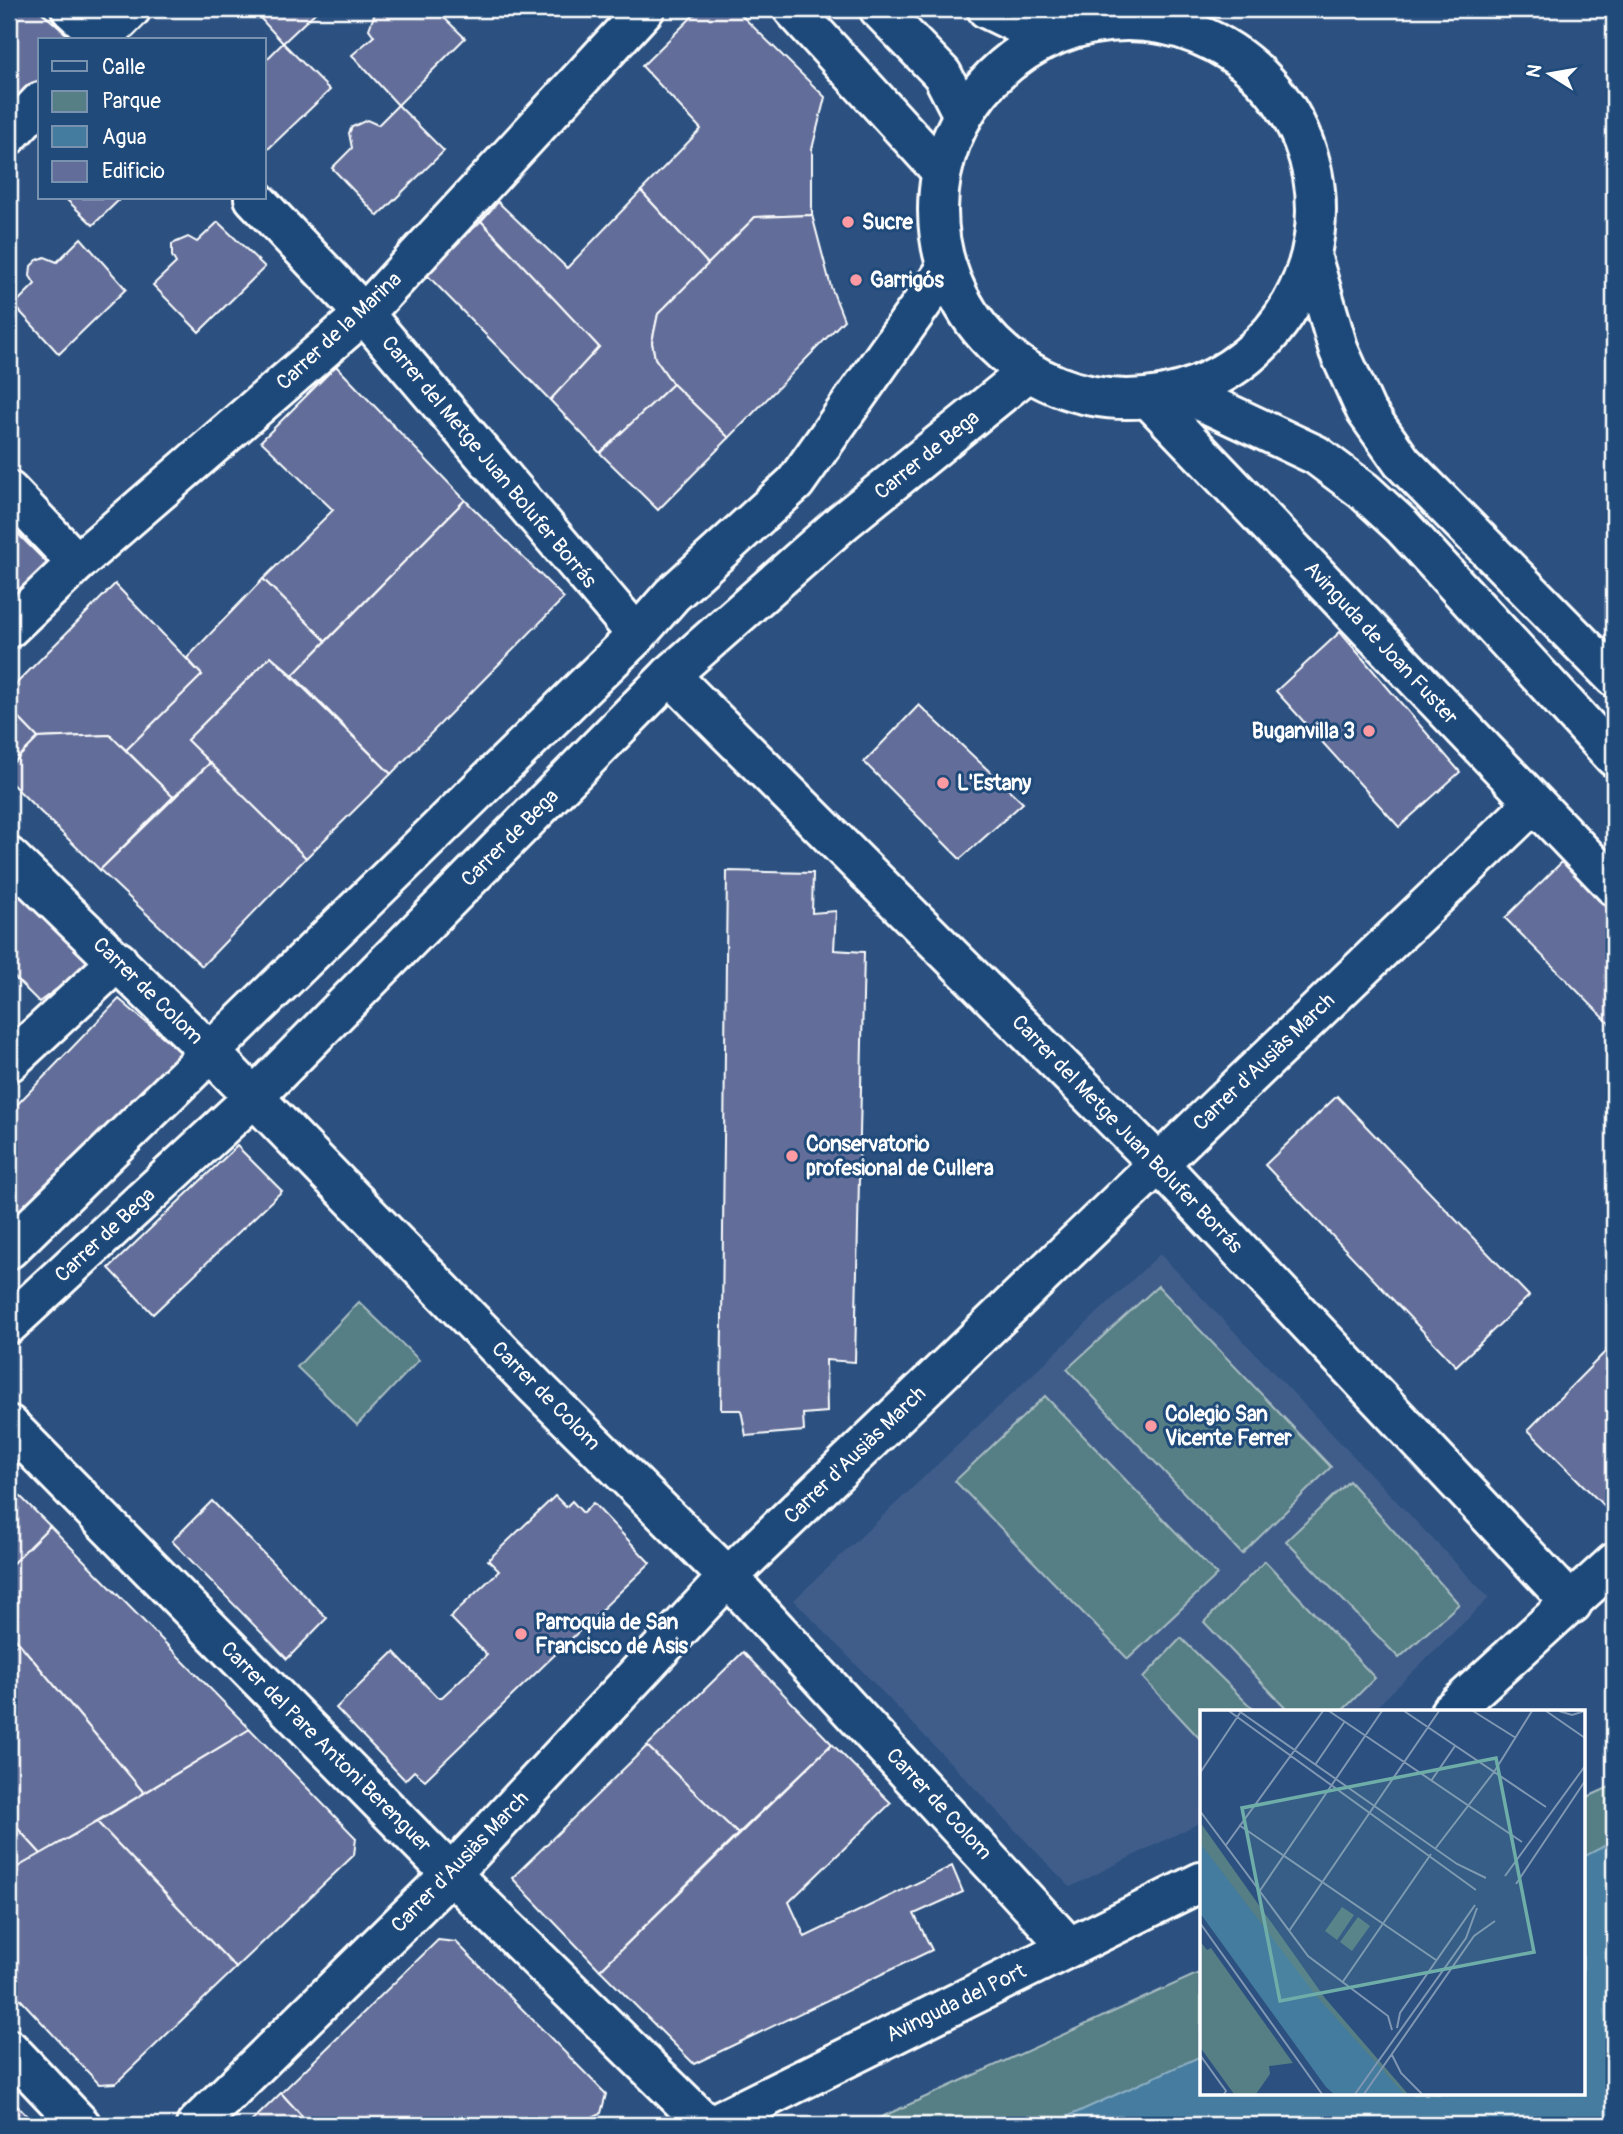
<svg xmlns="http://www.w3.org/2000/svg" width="1623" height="2134" viewBox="0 0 1623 2134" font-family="Pangolin,sans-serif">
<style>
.built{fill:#405d8a}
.green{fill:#557e85;stroke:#aabec2;stroke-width:2}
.water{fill:#447c9f;stroke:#8fb0c5;stroke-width:2}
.building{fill:#626e99;stroke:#fff;stroke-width:2}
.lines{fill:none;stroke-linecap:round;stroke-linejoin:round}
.minor-casing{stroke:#fff;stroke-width:44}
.minor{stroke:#1f4a7a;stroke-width:38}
.poi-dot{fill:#ff9aa2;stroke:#1f4a7a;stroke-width:2.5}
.labels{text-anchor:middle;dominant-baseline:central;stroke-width:6;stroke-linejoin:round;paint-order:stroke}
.poi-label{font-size:21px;font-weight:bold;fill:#fff;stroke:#1f4a7a;text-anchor:start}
.street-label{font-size:21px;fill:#fff;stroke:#1f4a7a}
.inset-road{fill:none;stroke:#8097b3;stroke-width:2}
.view{fill:#6fada8;fill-opacity:0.15;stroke:#6fada8;stroke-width:3.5}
.inset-edge{fill:none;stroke:#fff;stroke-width:3.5}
</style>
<rect width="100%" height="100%" fill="#2c5180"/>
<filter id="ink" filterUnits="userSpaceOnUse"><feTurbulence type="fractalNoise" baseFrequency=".0143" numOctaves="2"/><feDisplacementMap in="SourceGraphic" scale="14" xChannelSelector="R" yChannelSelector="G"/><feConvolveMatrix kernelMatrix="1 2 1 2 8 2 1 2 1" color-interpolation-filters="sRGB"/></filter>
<g filter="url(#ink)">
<path class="built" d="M1160 1254 1489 1598 1371 1712H1201V1822L1070 1887 794 1600Z"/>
<g class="green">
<path d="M1158 1286 1331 1467 1242 1554 1067 1369Z"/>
<path d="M359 1302 419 1360 357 1425 297 1367Z"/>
<path d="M1045 1396 1217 1575 1128 1659 955 1481Z"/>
<path d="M1349 1481 1459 1604 1399 1658 1286 1541Z"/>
<path d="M1265 1561 1375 1678 1341 1712H1290L1204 1622Z"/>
<path d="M1181 1638 1256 1712H1201V1740L1143 1678Z"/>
<path d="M1614 1785V2125H864L1201 1972V2094H1583V1799Z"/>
</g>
<path class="water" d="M1614 1841V2125H1049L1201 2056V2094H1583V1857Z"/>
<g class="building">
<path d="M9 9H38L73 40H40V94L9 122Z"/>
<path d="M252 9H319L283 43Z"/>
<path d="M399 9H435L465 38 398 105 352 55 374 36 369 29 375 13 386 11 394 14Z"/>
<path d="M700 9H735L825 97 812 149V215L755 217 708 264 641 191 701 129 642 66Z"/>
<path d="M283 43 330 90 264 153V62Z"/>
<path d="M398 105 444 151 378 216 332 168 352 148 349 133 352 127 367 120 378 125Z"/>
<path d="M641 191 708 264 658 314 652 342 655 358 673 384 600 453 550 400 599 347 481 221 498 202 567 268Z"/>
<path d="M65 198H121L93 225Z"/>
<path d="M812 215 831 287 844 320 729 438 673 384 655 358 652 342 658 314 755 217Z"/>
<path d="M481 221 599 347 550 400 426 274Z"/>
<path d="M218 222 265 267 199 332 153 285 176 263 172 256V244L188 237 197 242Z"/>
<path d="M81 238 126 289 59 354 14 305 35 284 30 276 31 266 37 260 45 257 57 262Z"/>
<path d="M336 366 465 500 326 641 263 579 333 510 261 441Z"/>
<path d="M673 384 729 438 658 510 600 453Z"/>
<path d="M465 500 564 598 391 774 293 675Z"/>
<path d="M9 525 48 564 9 601Z"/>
<path d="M263 579 326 641 293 675 271 656 187 740 210 763 173 797 126 750 202 675 187 658Z"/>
<path d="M115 584 202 675 126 750 110 735 38 738 9 708V691Z"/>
<path d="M1340 632 1460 772 1399 827 1276 691Z"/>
<path d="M271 656 391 774 306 858 187 740Z"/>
<path d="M919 705 1023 803 960 859 864 762Z"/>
<path d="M9 708 38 738 9 767Z"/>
<path d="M110 735 173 797 100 870 9 781V767L38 738Z"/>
<path d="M210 763 306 858 202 966 100 870Z"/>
<path d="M1566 858 1614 906V1028L1505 918Z"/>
<path d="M727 871 813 873 812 913 836 911 834 950 864 952 855 1362 826 1360 827 1412 803 1414 804 1431 746 1436 741 1410H721Z"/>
<path d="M9 878 95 961 39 1002 9 972Z"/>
<path d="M119 999 183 1054 9 1220V1113Z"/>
<path d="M1337 1096 1529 1296 1456 1366 1265 1165Z"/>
<path d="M237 1146 282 1191 153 1314 109 1268Z"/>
<path d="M1614 1343V1500L1606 1508 1528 1430Z"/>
<path d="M9 1485 50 1526 9 1567Z"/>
<path d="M555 1496 566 1507 572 1501 583 1513 593 1503 650 1563 425 1780 414 1771 405 1780 336 1708 394 1652 437 1697H442L487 1655 450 1617 499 1571 488 1560Z"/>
<path d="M212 1501 327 1618 287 1659 172 1541Z"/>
<path d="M50 1526 250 1729 144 1793 9 1631V1567Z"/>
<path d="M9 1631 19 1643 9 1650Z"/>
<path d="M19 1643 144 1793 41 1854 9 1819V1650Z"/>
<path d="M743 1652 832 1744 738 1834 647 1746Z"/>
<path d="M250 1729 356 1838 354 1855 236 1968 97 1822Z"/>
<path d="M832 1744 891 1803 789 1902 805 1937 952 1866 963 1892 914 1914 932 1950 694 2064 600 1970Z"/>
<path d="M647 1746 738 1834 600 1970 512 1878Z"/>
<path d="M9 1819 41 1854 9 1872Z"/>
<path d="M97 1822 236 1968 116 2083 99 2084 9 1987V1872Z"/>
<path d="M438 1940 456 1942 606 2094 601 2113 575 2125H310L281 2093Z"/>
<path d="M281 2093 310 2125H248Z"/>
<path d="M9 2097 26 2115 15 2125H9Z"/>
<path d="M26 2115 36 2125H15Z"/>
</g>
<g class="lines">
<defs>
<g id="minor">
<path d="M71 9 105 40"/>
<path d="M793 9 941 171"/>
<path d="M879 9 942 74 963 115"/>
<path d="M987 9 1047 38"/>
<circle cx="1127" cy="210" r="189"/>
<path d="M100 40 131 9"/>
<path d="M9 135 40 102"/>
<path d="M254 198 364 314 637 635"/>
<path d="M1313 262 1339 351 1366 411 1402 462 1614 677"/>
<path d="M1182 392 1316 455 1364 491 1402 526 1614 757"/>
<path d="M1149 399 1614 886"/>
<path d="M9 491 77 563"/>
<path d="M9 628 77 563 364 314 645 9"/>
<path d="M670 675 1159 1164 1572 1604"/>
<path d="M9 857 212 1054 535 1386 728 1577 1069 1947"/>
<path d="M9 1062 118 961"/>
<path d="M9 1249 637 635 672 595 795 483 947 268"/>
<path d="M9 1324 254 1097 670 675 843 522 1028 372"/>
<path d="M9 1425 451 1874 707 2125"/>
<path d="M1450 1712 1614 1563"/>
<path d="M9 2049 81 2125"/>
<path d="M196 2125 451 1874 728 1577 1533 804"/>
<path d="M711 2125 1201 1882"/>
</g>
</defs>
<use href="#minor" class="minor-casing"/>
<use href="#minor" class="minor"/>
</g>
</g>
<g class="poi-dot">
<circle cx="848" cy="222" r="7"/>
<circle cx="856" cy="280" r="7"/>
<circle cx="1369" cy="731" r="7"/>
<circle cx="943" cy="783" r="7"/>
<circle cx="792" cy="1156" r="7"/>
<circle cx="1151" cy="1426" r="7"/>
<circle cx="521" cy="1634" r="7"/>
</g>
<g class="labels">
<g class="poi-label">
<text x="862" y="222">Sucre</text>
<text x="870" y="280">Garrigós</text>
<text x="1355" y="731" text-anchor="end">Buganvilla 3</text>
<text x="957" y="783">L'Estany</text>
<text x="806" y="1144">Conservatorio<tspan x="806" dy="24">profesional de Cullera</tspan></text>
<text x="1165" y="1414">Colegio San<tspan x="1165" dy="24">Vicente Ferrer</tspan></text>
<text x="535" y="1622">Parroquia de San<tspan x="535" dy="24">Francisco de Asis</tspan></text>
</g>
<g class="street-label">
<text transform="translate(339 331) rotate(-43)">Carrer de la Marina</text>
<text transform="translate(927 455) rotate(-39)">Carrer de Bega</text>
<text transform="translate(489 462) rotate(50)">Carrer del Metge Juan Bolufer Borrás</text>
<text transform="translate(1381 643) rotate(47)">Avinguda de Joan Fuster</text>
<text transform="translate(510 838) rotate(-45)">Carrer de Bega</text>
<text transform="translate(148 991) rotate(44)">Carrer de Colom</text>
<text transform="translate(1264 1062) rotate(-44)">Carrer d'Ausiàs March</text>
<text transform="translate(1127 1134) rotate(46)">Carrer del Metge Juan Bolufer Borrás</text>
<text transform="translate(105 1235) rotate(-43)">Carrer de Bega</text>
<text transform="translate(546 1396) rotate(45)">Carrer de Colom</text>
<text transform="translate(855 1455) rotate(-44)">Carrer d'Ausiàs March</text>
<text transform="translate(326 1747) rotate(45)">Carrer del Pare Antoni Berenguer</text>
<text transform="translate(939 1804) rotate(47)">Carrer de Colom</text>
<text transform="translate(460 1862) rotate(-46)">Carrer d'Ausiàs March</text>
<text transform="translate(956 2003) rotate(-26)">Avinguda del Port</text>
</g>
</g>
<g transform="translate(1200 1710)">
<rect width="385" height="385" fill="#2c5180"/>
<path d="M0 112 125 288 208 384H135L0 194ZM142 197 154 205 137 230 125 221ZM158 207 170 216 152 241 140 232ZM0 231 7 240 11 238 93 353 69 356 70 364 56 384H34L0 337Z" fill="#557e85"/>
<path d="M0 133 118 288 204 384H134L126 377 0 203Z" fill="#447c9f"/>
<path class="inset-road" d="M29 1 276 180M39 1 257 154 286 168M129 1 322 132M204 1 346 97M273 1 316 28M346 1 385 28M359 1 372 5 385 1M115 55 145 11M0 63 40 3M231 71 255 36M0 101 108 246 188 306 192 320M39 115 236 250M26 135 123 1M235 139 294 62 332 1M305 166 385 56M316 174 385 71M59 182 182 1M0 213 122 384M89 221 239 1M142 273 231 144M197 318 200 303 275 195M0 345 26 381 24 384M192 345 201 363 222 384M155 384 266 228 277 198M164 384 274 226 295 211"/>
<path class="view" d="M296 48 334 242 80 291 42 98Z"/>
<rect width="385" height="385" class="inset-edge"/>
</g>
<rect width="1623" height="2134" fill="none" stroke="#1f4a7a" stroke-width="35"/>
<rect x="18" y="18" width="1588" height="2099" fill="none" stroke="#fff" stroke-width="2.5" filter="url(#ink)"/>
<rect x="38" y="38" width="228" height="161" fill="#1f4a7a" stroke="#7992af" stroke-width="2"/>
<rect x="52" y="61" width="35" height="10" fill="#1f4a7a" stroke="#7992af" stroke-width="2"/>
<text x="102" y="74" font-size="21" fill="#ffffff">Calle</text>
<rect x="52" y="91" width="35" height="21" fill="#557e85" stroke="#7992af" stroke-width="2"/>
<text x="102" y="108" font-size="21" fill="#ffffff">Parque</text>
<rect x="52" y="126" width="35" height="21" fill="#447c9f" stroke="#7992af" stroke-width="2"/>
<text x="102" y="144" font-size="21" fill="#ffffff">Agua</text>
<rect x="52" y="161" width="35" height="21" fill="#626e99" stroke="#7992af" stroke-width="2"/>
<text x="102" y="178" font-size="21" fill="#ffffff">Edificio</text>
<g transform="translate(1550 74) rotate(281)" stroke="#1f4a7a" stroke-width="5" paint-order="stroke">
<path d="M0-5L12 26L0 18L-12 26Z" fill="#ffffff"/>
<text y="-10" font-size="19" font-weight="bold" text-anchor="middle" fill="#ffffff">N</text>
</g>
</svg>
